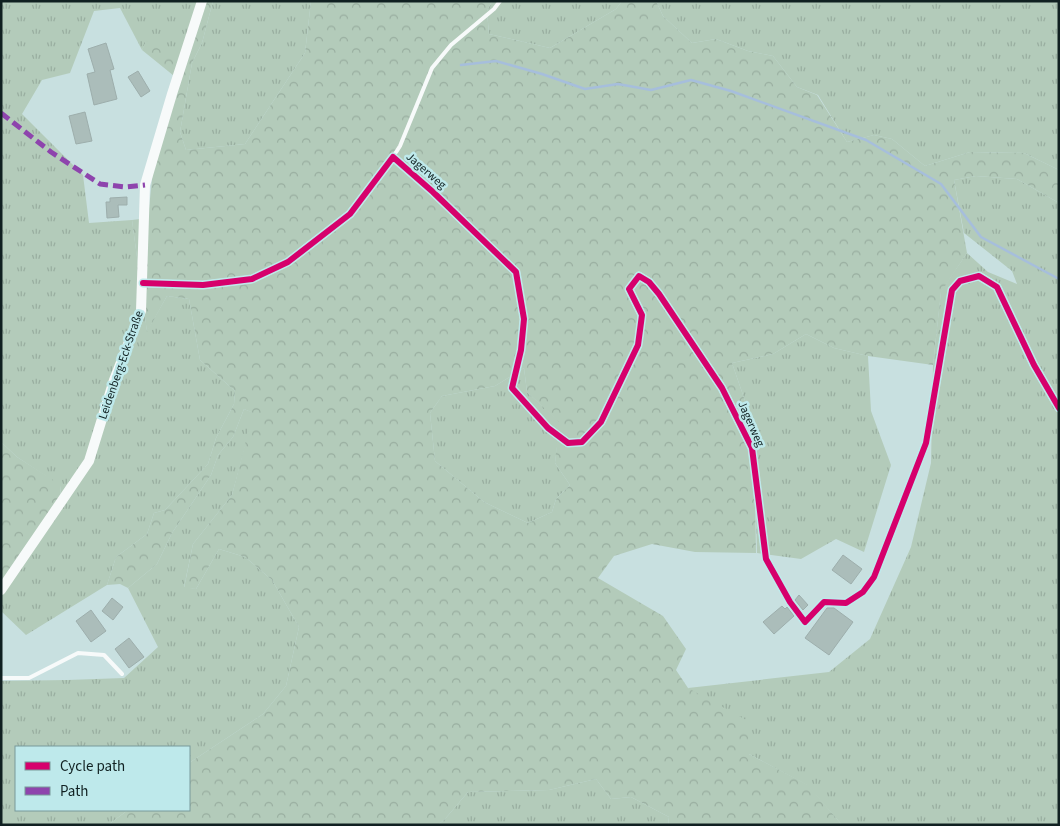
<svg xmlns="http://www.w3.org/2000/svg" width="1060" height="826" font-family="'Source Sans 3',sans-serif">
<defs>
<pattern id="grass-tufts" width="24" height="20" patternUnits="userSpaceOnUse" patternTransform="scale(1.25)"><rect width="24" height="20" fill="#b3cbba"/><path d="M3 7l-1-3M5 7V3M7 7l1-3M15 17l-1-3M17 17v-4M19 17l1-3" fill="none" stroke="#99aea0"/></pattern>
<pattern id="forest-crowns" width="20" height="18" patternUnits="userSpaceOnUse" patternTransform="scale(1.25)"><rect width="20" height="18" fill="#b3cbba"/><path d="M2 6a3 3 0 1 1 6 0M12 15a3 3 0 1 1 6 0" fill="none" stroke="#99aea0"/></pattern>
</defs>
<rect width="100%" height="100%" fill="#c8e0e0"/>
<g fill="url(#grass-tufts)">
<polygon points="1,1 206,1 183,64 146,42 142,50 120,8 94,11 70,73 42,80 22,114 83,175 89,223 132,220 147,331 167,296 189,299 200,360 235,391 234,404 216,438 208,464 165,510 154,513 147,534 116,557 107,585 26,635 1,611 1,581 60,497 61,486 17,457 1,442"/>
<polygon points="213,1 311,1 305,53 245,144 186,150 180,132 192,63 202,43"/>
<polygon points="492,1 622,1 616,9 550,48 489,34 487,11"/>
<polygon points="656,1 1059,1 1059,170 1024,153 970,152 925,166 892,139 874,135 847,142 818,95 797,87 773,56 748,51 716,39 692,43 663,16"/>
<polygon points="976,176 1017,179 1059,203 1059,825 842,825 807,785 749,754 688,688 829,672 870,639 911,547 931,463 933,365 941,291 967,253 988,272 1017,284 1012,271 964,233 954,180"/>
<polygon points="806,334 834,348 868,356 871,411 891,465 864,552 836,539 801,559 757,553 754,427 732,363 773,354"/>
<polygon points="524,368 527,392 560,422 555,463 570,485 556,499 552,512 528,523 484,502 435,461 430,413 442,396 495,386"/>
<polygon points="244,409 254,413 232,495 193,544 184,587 196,589 219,549 245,557 272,580 299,627 286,686 263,714 189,763 189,747 16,747 16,810 128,810 108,825 1,825 1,681 67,680 124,678 158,647 128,588 157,564 172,533 211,475 218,455 233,437"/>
<polygon points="596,779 611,799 631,797 669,817 668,825 438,825 445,819 468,792 549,790"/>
</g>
<g fill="url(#forest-crowns)" fill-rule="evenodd">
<path d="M206,1H213L202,43L192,63L180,132L186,150L245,144L305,53L311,1H492L487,11L489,34L550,48L616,9L622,1H656L663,16L692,43L716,39L748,51L773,56L797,87L817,95L847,142L874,135L892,139L925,166L970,152L1024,153L1059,170V203L1017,179L976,176L954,180L967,253L941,292L933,365L868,356L834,348L806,334L773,354L732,363L754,427L756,553L695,552L652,544L614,556L598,578L663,616L686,649L676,670L688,688L748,721L749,754L808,785L842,825H668L669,817L631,797L611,799L596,779L549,790L468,792L445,819L438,825H108L128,810H189V763L263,714L286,686L299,627L272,580L245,557L219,549L196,589L184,588L193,544L232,495L253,413L244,409L233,437L218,455L211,475L172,533L157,564L128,588L120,584L107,585L116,557L147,534L154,513L165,510L208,464L216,438L234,404L235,391L200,360L189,299L167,296L147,332L132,220L148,218L153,170L179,80L142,50L146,41L183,63ZM524,368L527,392L559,422L555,463L570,485L556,499L552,512L528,523L484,502L435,461L430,413L442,396L495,386Z"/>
<polygon points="1,442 17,457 61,485 60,497 1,581"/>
</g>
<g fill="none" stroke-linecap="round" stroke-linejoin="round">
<polyline stroke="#a6bedc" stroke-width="2.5" points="461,65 496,61 542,74 585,89 618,84 651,90 691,80 731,91 866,140 941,184 981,237 1059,279"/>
</g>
<g fill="#abbdba" stroke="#9daeac">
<polygon points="106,43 114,69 110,70 117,99 94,105 87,74 95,72 88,49"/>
<polygon points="138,71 150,91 141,97 128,77"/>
<polygon points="85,112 92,141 76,144 69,116"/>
<polygon points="127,197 127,205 118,205 119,217 107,218 106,202 110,202 110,198"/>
<polygon points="843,555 862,569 851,584 832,570"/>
<polygon points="799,595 808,605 803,610 795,600"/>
<polygon points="112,598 123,607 113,620 102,611"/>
<polygon points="782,606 785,609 787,607 794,616 774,634 763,622"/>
<polygon points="827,608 834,608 853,622 829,655 805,638"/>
<polygon points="91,610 106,631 91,642 76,621"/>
<polygon points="129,638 144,657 129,668 115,649"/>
</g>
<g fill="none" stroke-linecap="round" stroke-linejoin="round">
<g stroke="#f7fafa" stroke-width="4">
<polyline points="393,157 400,146 432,68 451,45 494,9 500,1"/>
<polyline points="1,678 29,678 78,653 104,655 122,674"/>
</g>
<polyline stroke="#f7fafa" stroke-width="8" points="143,283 203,285 252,279 288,262 350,214 393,157 433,192 516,272 524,319 521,350 512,388 548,428 568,443 582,442 601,422 638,345 642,315 629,289 639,276 649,282 659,294 722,388 752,448 766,559 790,602 805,622 824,602 846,603 863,592 874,577 926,443 952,290 960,281 979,276 997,287 1034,365 1059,408"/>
<polyline stroke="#f7fafa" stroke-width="10" points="1,590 89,461 114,380 141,311 145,185 172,94 202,1"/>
<polyline stroke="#8e44ad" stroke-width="5" stroke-dasharray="10 5" stroke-linecap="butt" points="1,113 51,152 100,184 126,187 145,185"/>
<defs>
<polyline id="cycleway" points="143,283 203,285 252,279 288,262 350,214 393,157 433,192 516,272 524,319 521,350 512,388 548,428 568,443 582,442 601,422 638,345 642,315 629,289 639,276 649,282 659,294 722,388 752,448 766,559 790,602 805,622 824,602 846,603 863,592 874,577 926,443 952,290 960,281 979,276 997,287 1034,365 1059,408"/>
</defs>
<use href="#cycleway" stroke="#bee9eb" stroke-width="9"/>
<use href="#cycleway" stroke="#d6006c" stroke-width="6"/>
</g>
<g text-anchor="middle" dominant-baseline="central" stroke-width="5" stroke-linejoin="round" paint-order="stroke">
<g font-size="12" fill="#102021" stroke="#bee9eb">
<text transform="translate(426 171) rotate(41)">Jagerweg</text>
<text transform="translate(121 365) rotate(-71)">Leidenberg-Eck-Straße</text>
<text transform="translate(751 424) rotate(66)">Jagerweg</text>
</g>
</g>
<rect width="1060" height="826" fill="none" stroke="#102021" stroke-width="5"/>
<rect x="15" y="746" width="175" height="65" fill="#bee9eb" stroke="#78999a"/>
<rect x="25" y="762" width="25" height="8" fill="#d6006c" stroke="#78999a"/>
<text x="60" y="771" font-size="15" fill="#102021">Cycle path</text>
<rect x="25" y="787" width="25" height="8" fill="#8e44ad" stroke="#78999a"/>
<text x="60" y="796" font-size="15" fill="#102021">Path</text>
</svg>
